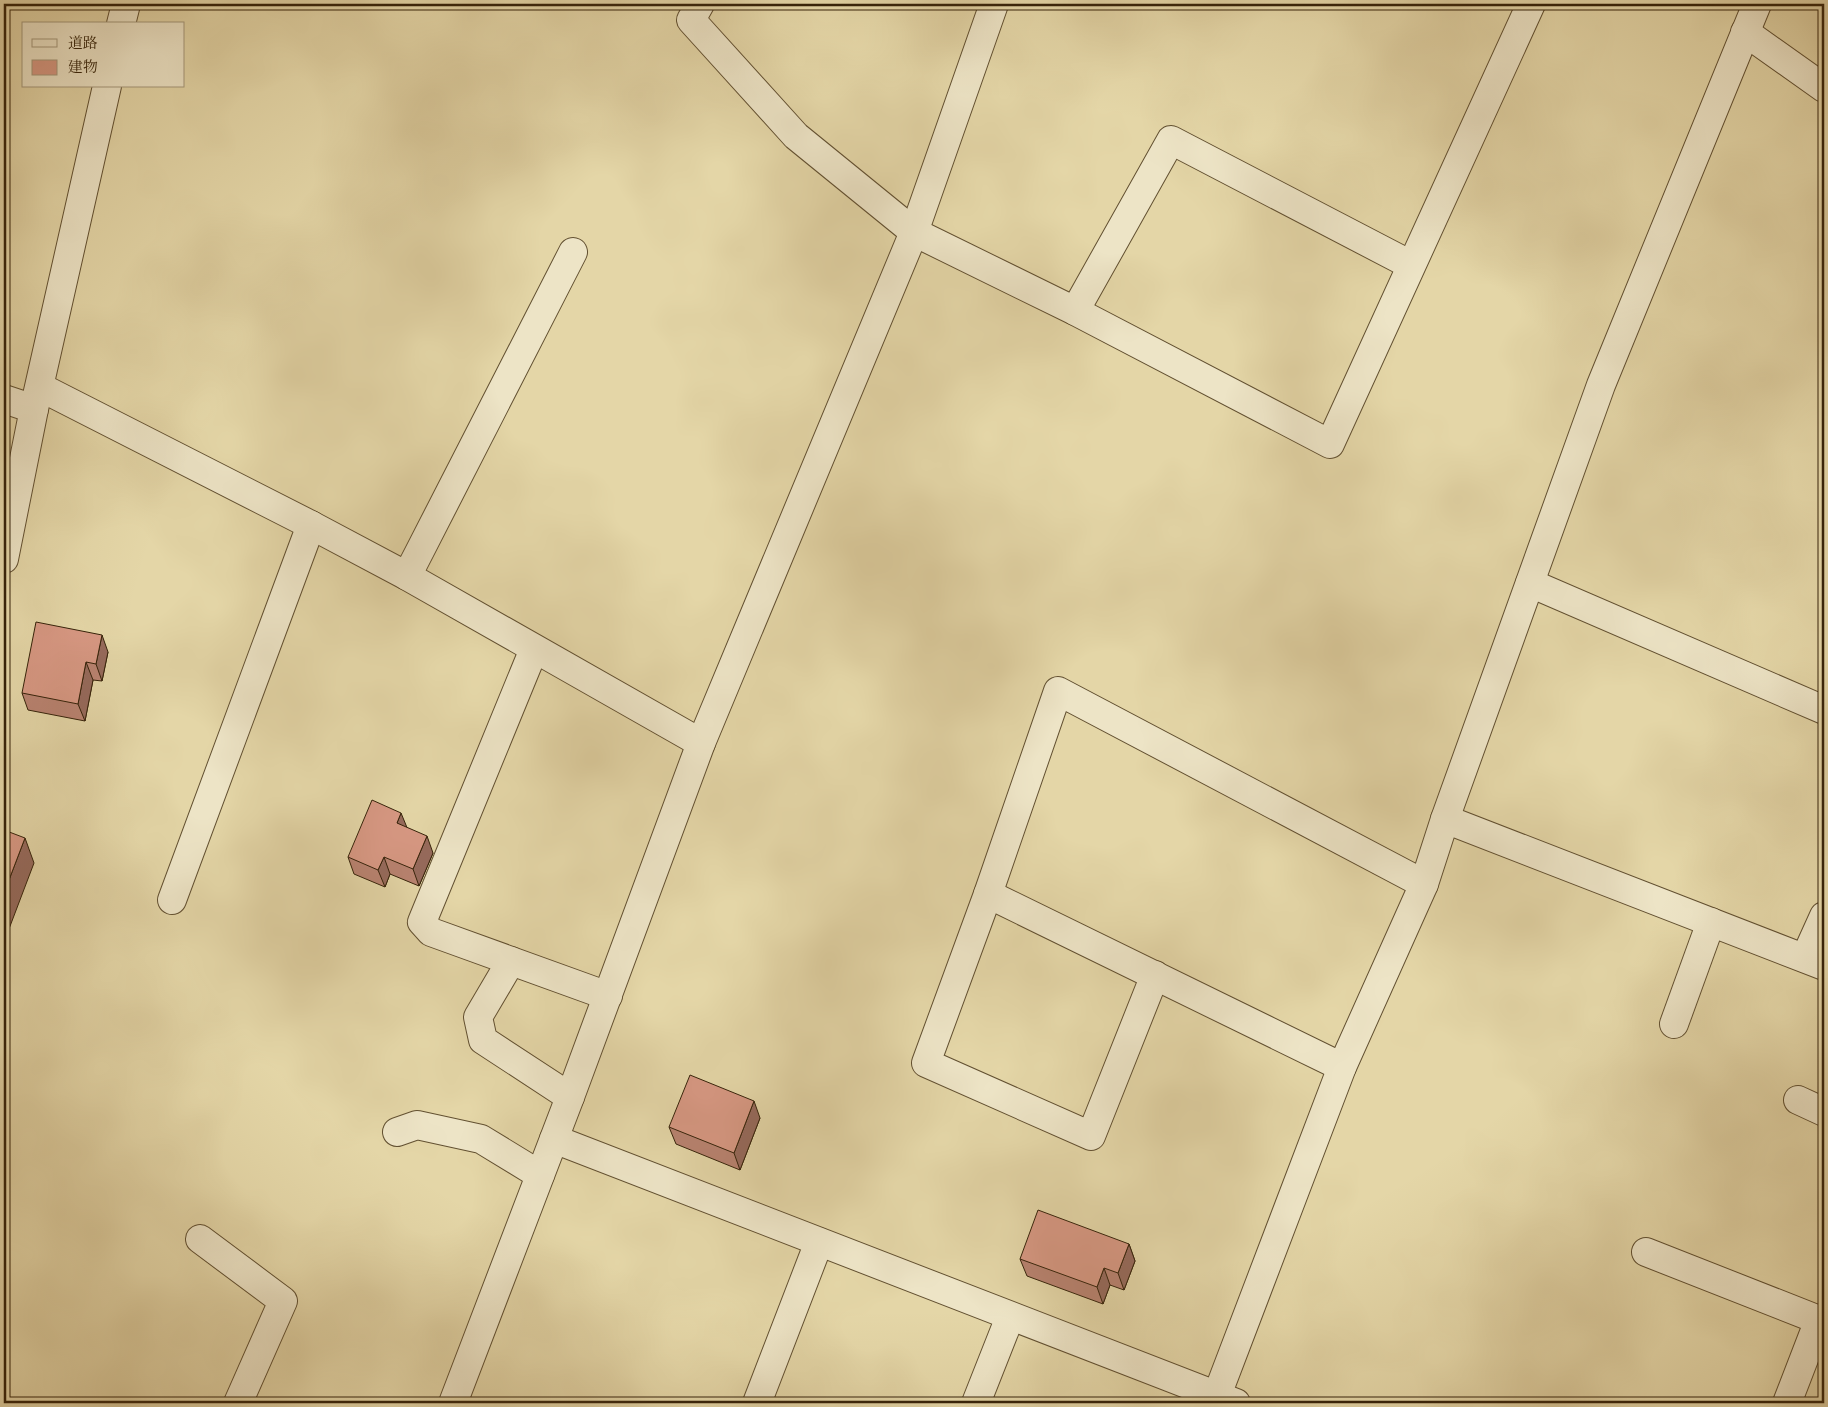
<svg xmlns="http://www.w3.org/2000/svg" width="1828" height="1407" font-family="Cardo,'Noto Serif JP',serif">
<rect width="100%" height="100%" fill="#e4d6a7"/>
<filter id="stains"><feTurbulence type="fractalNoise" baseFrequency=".004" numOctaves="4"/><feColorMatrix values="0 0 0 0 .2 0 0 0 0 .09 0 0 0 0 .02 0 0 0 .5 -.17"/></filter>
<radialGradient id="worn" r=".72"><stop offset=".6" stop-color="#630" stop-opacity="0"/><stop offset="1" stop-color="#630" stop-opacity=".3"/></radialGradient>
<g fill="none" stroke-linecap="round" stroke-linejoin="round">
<defs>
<g id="minor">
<polyline points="700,4 691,20 796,136 914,232 1075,311 1330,444 1531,4"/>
<polyline points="121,24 126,4"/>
<polyline points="1745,32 1824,88"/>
<polyline points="1075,311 1171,140 1411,265"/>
<polyline points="40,387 311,525 407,576 701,743"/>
<polyline points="4,399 34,409"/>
<polyline points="4,559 34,409 107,86"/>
<polyline points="407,576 573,252"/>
<polyline points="1530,583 1824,710"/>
<polyline points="534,649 422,922 431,932 608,996"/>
<polyline points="1445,819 1824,966"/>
<polyline points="988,894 1342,1067"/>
<polyline points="172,900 311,525"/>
<polyline points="1805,958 1824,916"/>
<polyline points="511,961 478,1017 483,1040 570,1097"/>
<polyline points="1155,975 1091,1136 926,1063 988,894 1058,691 1424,884"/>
<polyline points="1674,1024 1711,922"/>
<polyline points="1798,1100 1824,1112"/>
<polyline points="397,1132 417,1125 481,1139 540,1175"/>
<polyline points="554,1139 1236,1403"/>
<polyline points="200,1239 283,1301 238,1403"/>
<polyline points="1646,1252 1824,1322"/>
<polyline points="453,1403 570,1097 701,743 914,232 994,4"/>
<polyline points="757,1403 819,1242"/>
<polyline points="976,1403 1010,1317"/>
<polyline points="1214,1403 1342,1067 1424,884 1445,819 1601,385 1757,4"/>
<polyline points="1787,1403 1819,1320"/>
</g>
</defs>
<use href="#minor" stroke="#625031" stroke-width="30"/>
<use href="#minor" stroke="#ede4c6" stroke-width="28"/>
</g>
<g fill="#b98371" stroke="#36230a">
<polygon points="108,652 102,681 93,680 85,721 28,710 22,693"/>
<polygon points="407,827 433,853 419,886 390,874 385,887 354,874 348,857"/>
<polygon points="760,1118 740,1170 676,1144 669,1127"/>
<polygon points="1129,1244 1135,1261 1124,1290 1110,1285 1103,1304 1027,1276 1020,1259"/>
</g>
<g fill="#966a5c" stroke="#36230a">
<polygon points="102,635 108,652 102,681 96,664"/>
<polygon points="86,662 93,680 85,721 78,704"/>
<polygon points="401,813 408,830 397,823"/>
<polygon points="427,836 433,853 419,886 413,869"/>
<polygon points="25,838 34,863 4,942 4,893"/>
<polygon points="384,857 390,874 385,887 378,870"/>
<polygon points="754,1101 760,1118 740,1170 734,1153"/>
<polygon points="1129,1244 1135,1261 1124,1290 1118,1273"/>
<polygon points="1104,1268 1110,1285 1103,1304 1097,1287"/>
</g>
<g fill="#d79883" stroke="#36230a">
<polygon points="36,622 102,635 96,664 86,662 78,704 22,693"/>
<polygon points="372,800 401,813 397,823 427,836 413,869 384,857 378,870 348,857"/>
<polygon points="4,830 25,838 4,893"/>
<polygon points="690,1075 754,1101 734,1153 669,1127"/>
<polygon points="1038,1210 1129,1244 1118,1273 1104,1268 1097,1287 1020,1259"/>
</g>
<rect width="1828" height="1407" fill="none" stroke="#e4d6a7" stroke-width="20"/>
<rect x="5" y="5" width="1818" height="1397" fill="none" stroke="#36230a" stroke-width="2.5"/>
<rect x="10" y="10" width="1808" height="1387" fill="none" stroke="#36230a"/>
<rect x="22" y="22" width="162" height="65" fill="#ede4c6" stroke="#a4977b"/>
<rect x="32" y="39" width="25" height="8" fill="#ede4c6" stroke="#a4977b"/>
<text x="68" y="48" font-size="15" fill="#36230a">道路</text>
<rect x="32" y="60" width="25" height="15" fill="#d79883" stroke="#a4977b"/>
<text x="68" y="72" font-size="15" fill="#36230a">建物</text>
<rect width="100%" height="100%" filter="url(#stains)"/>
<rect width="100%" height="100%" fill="url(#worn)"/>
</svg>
